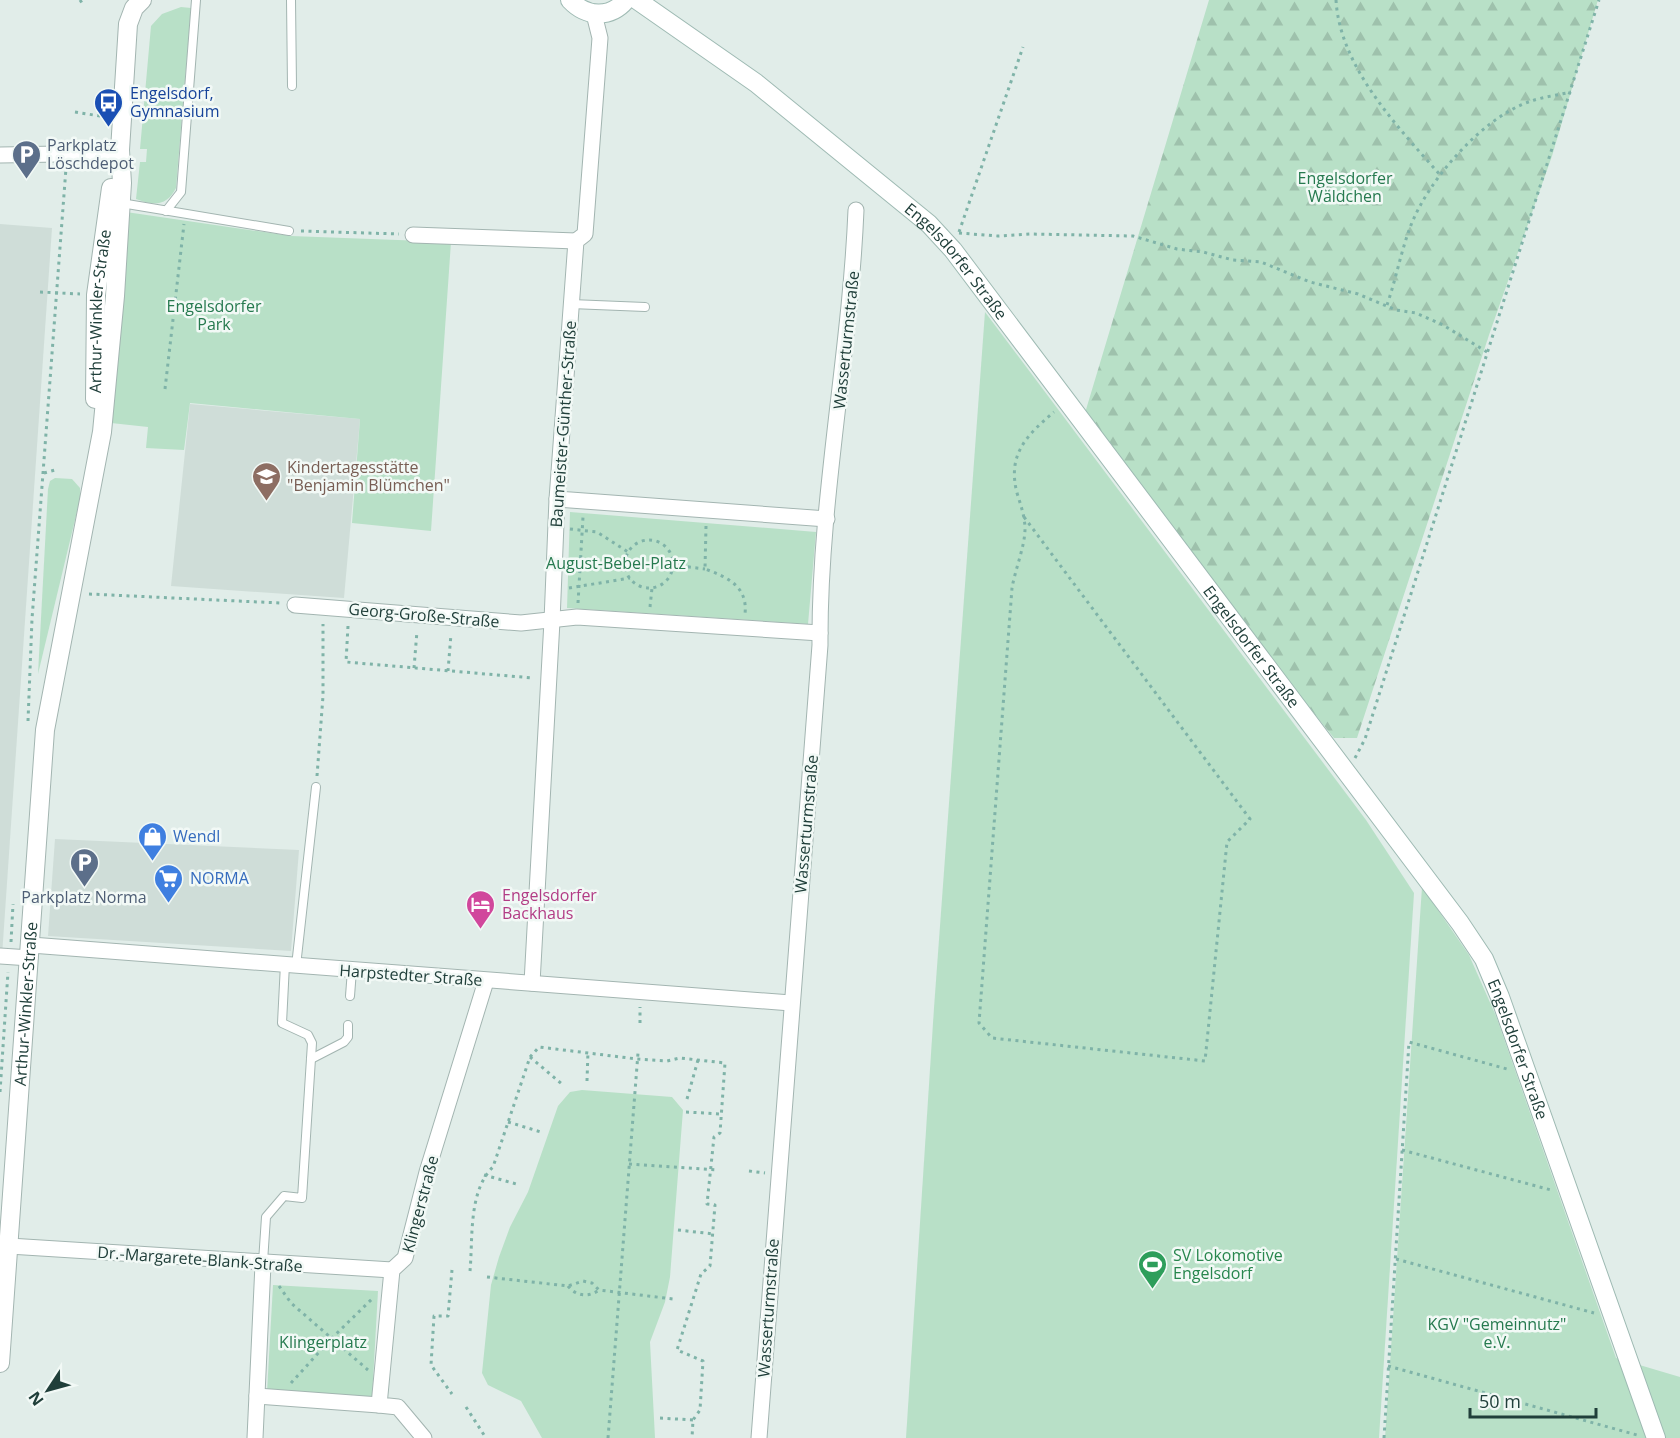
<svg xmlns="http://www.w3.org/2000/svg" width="1680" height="1438" font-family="'Open Sans',sans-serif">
<defs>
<pattern id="forest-firs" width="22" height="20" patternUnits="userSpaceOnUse" patternTransform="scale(1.5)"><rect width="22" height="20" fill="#b8e0c7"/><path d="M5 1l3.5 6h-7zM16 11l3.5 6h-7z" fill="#9ec1ac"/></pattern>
</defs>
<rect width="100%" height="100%" fill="#e1ede9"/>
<g fill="#cfddd8">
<polygon points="0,224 52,228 2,956 0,955"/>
<polygon points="190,404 360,419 344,598 171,586"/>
<polygon points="55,839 299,850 291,951 48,936"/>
</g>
<g fill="#b8e0c7">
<path d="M181,7L191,8L176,188C167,206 154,206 136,199L140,162H146L147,149H140L151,26L162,14Z"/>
<polygon points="126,212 291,236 451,242 431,531 352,523 360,419 190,403 184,450 146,448 148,427 111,423"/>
<polygon points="985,312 1366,820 1414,893 1379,1438 906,1438 934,1008"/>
<polygon points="55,478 72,479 80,488 80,499 38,674 48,489 50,481"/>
<polygon points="570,512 816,532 808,624 567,608"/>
<polygon points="1422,887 1469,955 1496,1016 1616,1358 1680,1377 1680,1438 1385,1438"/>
<polygon points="582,1090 672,1097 683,1110 670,1277 665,1302 650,1342 655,1438 542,1438 521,1401 488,1385 482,1373 491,1285 499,1257 510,1227 528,1192 558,1106 570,1092"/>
<polygon points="273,1285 378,1291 372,1398 267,1392"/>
</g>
<polygon fill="url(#forest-firs)" points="1209,0 1598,0 1552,156 1489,335 1357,738 1334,738 1234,614 1085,413"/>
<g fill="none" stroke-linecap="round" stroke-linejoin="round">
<defs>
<g id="service">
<polyline points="291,0 292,86"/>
<polyline points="121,203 289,231"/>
<polyline points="166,211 181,192 196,0"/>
<polyline points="571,304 645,307"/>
<polyline points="296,966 316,787"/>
<polyline points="350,996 352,970"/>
<polyline points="311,1059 344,1042 348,1037 348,1025"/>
<polyline points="263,1262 266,1217 284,1196 302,1198 312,1043 308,1035 282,1023 285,964"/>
</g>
<g id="minor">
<polyline points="0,155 120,153"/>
<polyline points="413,235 576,241"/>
<polyline points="557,499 827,519"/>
<polyline points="295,605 521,623 577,617 820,633"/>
<polyline points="31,945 791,1003"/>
<polyline points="0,956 30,958"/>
<polyline points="532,983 552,621 557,499 576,241 585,234 600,38 594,14"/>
<polyline points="9,1246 392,1270"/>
<polyline points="257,1396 379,1405"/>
<polyline points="255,1438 263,1264"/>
<polyline points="424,1438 398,1407 379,1405 392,1270 405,1258 427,1172 486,981"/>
<path d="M759,1438L820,645C819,500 850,355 856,210"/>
</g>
<g id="tertiary">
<path id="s1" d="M95,399L96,295L111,188"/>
<path id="s2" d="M0,1363L45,730L102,432L115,296L122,183L120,150L128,24L134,8L142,0"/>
</g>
<g id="secondary">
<path d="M570,0C586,17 610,19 626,0"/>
<path id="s3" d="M637,0L756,83L929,224L953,250L1460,923L1484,959L1500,997L1656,1438"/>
</g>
</defs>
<use href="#service" stroke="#a3b5b1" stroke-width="10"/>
<use href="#minor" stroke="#a3b5b1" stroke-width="17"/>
<use href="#tertiary" stroke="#a3b5b1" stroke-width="20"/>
<use href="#secondary" stroke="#9ebab3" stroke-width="20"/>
<g stroke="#7fb3a8" stroke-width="3" stroke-dasharray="3 4.5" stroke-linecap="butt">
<polyline points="80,0 82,3"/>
<path d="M1336,0C1340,68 1398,127 1441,176"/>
<polyline points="75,112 106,117"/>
<polyline points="301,231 399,234"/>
<polyline points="959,232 1023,47"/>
<polyline points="959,233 998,236 1030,234 1133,236 1177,249 1203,252 1233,260 1261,262 1310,282 1358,294 1396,310 1416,313 1443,325 1487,352"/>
<polyline points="40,292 80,294"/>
<path d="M1387,305C1396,279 1401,251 1411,225C1429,179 1483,117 1531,101C1543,97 1558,95 1571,92"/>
<polyline points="165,389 184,224"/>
<polyline points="44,473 55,470"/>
<path d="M1024,517L1250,819L1227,842L1205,1061L992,1038L979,1023L1012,588C1015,570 1025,546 1025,529C1025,517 1021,506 1017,493C1007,454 1027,435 1054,412"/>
<path d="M706,526L705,569C727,577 748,586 745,614"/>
<polyline points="570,529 597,532 628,552"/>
<circle cx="649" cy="564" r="24"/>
<polyline points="673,565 705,569"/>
<polyline points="569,588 630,578"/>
<polyline points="89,594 280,603"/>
<polyline points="578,603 583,517"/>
<polyline points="650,607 652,588"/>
<polyline points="348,626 346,662 533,678"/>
<polyline points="414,668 417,631"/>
<polyline points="448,671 451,634"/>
<polyline points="28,721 32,619 66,168"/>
<polyline points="1355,758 1365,739 1599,0"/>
<polyline points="317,776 323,696 323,624"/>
<polyline points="11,942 13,904"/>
<polyline points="640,1023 640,1007"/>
<polyline points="530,1057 563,1085"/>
<polyline points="587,1081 588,1051"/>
<polyline points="0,1092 8,972"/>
<polyline points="687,1099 698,1060"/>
<polyline points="686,1112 721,1114"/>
<polyline points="508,1122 541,1132"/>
<polyline points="1402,1150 1551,1190"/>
<polyline points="629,1164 717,1170"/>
<polyline points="749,1171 765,1173"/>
<polyline points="484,1175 520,1185"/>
<polyline points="678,1230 714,1234"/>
<polyline points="1396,1259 1594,1313"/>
<polyline points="452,1270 448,1316 434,1316 431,1365 452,1394"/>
<path d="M470,1271C473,1239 468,1191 493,1167L530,1057L539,1047L637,1059L667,1061L680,1058L725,1063L720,1133L714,1137L707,1204L715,1205L710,1266L701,1274L677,1350L703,1361L700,1410L693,1420L692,1438"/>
<polyline points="487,1277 568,1286 583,1281 592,1283 599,1290 673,1299"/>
<polyline points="279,1286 291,1303 368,1370"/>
<path d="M568,1286C576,1296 588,1298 599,1290"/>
<polyline points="1388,1366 1637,1435"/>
<polyline points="291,1383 332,1338 374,1297"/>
<polyline points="466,1407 486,1438"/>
<polyline points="660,1418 693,1420"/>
<polyline points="608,1438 638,1053"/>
<polyline points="1384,1438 1409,1042 1507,1069"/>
</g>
<use href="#service" stroke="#fff" stroke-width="8"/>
<use href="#minor" stroke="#fff" stroke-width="15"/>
<use href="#tertiary" stroke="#fff" stroke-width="18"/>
<use href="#secondary" stroke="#fff" stroke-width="18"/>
</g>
<defs>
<symbol id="bus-pin" viewBox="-11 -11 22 30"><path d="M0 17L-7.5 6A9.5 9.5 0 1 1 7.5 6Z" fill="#1a4fb4" stroke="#f2f9f6"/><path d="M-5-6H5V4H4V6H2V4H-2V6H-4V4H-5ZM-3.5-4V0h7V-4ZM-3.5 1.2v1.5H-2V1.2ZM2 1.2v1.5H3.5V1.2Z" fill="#fff"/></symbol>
<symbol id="parking-pin" viewBox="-11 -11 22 30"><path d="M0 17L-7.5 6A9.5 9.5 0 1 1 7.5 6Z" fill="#5c6f8a" stroke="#f2f9f6"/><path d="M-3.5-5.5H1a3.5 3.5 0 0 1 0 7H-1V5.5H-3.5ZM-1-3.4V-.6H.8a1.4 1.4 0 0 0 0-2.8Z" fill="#fff"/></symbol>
<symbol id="school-pin" viewBox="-11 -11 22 30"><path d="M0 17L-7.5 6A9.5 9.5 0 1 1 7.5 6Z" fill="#8d6e63" stroke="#f2f9f6"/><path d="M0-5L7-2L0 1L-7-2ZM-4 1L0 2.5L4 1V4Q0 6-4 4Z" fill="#fff"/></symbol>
<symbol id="shop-pin" viewBox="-11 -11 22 30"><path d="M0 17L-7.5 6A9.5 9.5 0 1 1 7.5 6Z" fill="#3f7fe0" stroke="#f2f9f6"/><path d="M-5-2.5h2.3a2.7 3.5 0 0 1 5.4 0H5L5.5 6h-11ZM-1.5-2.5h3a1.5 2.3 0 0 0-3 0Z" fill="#fff"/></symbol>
<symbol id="supermarket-pin" viewBox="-11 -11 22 30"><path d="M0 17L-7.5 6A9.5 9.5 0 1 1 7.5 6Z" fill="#3f7fe0" stroke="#f2f9f6"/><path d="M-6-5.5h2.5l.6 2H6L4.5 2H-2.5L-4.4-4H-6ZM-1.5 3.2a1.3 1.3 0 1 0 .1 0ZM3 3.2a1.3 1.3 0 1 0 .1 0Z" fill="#fff"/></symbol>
<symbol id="hotel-pin" viewBox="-11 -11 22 30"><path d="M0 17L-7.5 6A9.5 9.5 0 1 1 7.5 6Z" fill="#d1479c" stroke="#f2f9f6"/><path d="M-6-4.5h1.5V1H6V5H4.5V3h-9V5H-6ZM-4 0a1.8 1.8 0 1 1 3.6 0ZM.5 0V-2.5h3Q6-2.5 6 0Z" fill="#fff"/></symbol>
<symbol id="stadium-pin" viewBox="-11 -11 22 30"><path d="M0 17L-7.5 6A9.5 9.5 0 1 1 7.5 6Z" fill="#2e9e5b" stroke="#f2f9f6"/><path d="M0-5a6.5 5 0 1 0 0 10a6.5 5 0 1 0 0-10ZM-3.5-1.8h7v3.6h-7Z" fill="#fff"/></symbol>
</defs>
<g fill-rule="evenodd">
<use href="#bus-pin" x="92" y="86" width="33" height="45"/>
<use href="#parking-pin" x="10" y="138" width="33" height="45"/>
<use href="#school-pin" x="250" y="460" width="33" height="45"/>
<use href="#shop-pin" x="136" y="820" width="33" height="45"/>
<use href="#parking-pin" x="68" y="846" width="33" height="45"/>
<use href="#supermarket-pin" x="152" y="862" width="33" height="45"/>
<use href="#hotel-pin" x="464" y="888" width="33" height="45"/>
<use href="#stadium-pin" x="1136" y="1248" width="33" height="45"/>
</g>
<g text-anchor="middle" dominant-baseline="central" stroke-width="5" stroke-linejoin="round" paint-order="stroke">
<g font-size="16" fill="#164399" stroke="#f2f9f6" text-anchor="start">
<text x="130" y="93">Engelsdorf,<tspan x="130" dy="18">Gymnasium</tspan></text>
</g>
<g font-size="16" fill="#4e5e75" stroke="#f2f9f6" text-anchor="start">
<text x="47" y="145">Parkplatz<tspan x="47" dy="18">Löschdepot</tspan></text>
<text x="84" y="897" text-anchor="middle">Parkplatz Norma</text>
</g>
<g font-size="16" fill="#267a4f" stroke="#f2f9f6">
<text x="1345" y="178">Engelsdorfer<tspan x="1345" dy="18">Wäldchen</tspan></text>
<text x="214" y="306">Engelsdorfer<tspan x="214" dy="18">Park</tspan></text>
<text x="616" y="563">August-Bebel-Platz</text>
<text x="1497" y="1324">KGV "Gemeinnutz"<tspan x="1497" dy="18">e.V.</tspan></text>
<text x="323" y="1342">Klingerplatz</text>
</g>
<g font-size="16" fill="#203f3a" stroke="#f2f9f6">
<text stroke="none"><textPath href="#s3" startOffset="414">Engelsdorfer Straße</textPath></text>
<text stroke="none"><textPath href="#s1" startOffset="88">Arthur-Winkler-Straße</textPath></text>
<text transform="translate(846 340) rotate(-84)">Wasserturmstraße</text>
<text transform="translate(563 424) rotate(-86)">Baumeister-Günther-Straße</text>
<text transform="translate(424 615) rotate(5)">Georg-Große-Straße</text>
<text stroke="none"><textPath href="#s3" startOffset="900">Engelsdorfer Straße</textPath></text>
<text transform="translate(806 824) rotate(-85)">Wasserturmstraße</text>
<text transform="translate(411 975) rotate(4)">Harpstedter Straße</text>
<text stroke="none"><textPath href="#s2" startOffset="360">Arthur-Winkler-Straße</textPath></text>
<text stroke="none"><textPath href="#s3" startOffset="1386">Engelsdorfer Straße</textPath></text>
<text transform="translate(420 1204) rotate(-75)">Klingerstraße</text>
<text transform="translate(200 1259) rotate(4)">Dr.-Margarete-Blank-Straße</text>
<text transform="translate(768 1308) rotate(-86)">Wasserturmstraße</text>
</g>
<g font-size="16" fill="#785e54" stroke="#f2f9f6" text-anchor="start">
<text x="287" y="467">Kindertagesstätte<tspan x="287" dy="18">"Benjamin Blümchen"</tspan></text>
</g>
<g font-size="16" fill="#366cbe" stroke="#f2f9f6" text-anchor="start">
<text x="173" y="836">Wendl</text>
<text x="190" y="878">NORMA</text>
</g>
<g font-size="16" fill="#b23c85" stroke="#f2f9f6" text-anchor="start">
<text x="502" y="895">Engelsdorfer<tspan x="502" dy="18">Backhaus</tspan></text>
</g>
<g font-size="16" fill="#27864d" stroke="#f2f9f6" text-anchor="start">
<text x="1173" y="1255">SV Lokomotive<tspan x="1173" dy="18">Engelsdorf</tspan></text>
</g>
</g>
<g transform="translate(48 1390) rotate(234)" stroke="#f2f9f6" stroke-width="4.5" paint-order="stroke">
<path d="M0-4.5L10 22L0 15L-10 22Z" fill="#203f3a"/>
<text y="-9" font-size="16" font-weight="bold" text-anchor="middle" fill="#203f3a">N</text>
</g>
<path d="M1470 1408v9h126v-9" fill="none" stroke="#203f3a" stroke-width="3"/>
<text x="1479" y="1408" font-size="18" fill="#203f3a" stroke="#f2f9f6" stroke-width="4.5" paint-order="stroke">50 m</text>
</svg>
